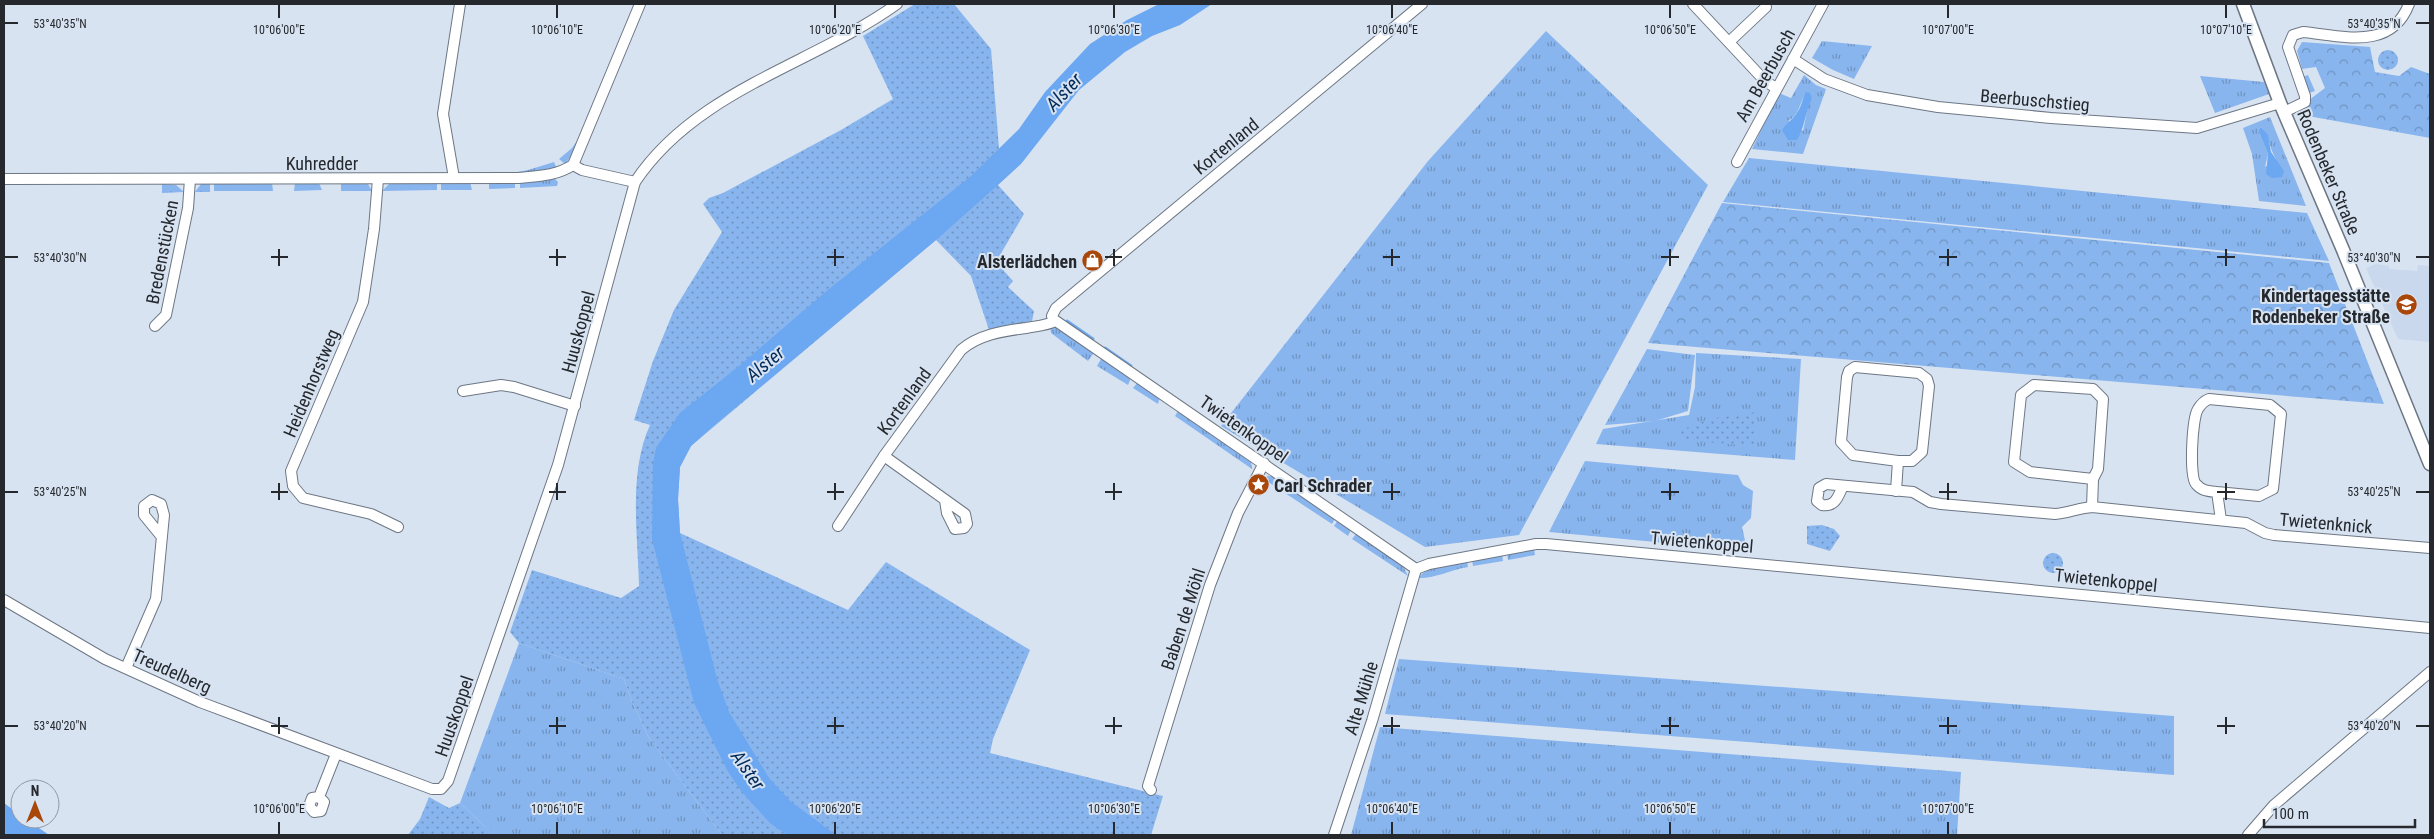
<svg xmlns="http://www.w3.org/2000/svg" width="2434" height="839" font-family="'Roboto Condensed',sans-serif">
<defs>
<pattern id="grass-tufts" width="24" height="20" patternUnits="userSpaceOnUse" patternTransform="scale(1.25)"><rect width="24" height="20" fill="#88b5ee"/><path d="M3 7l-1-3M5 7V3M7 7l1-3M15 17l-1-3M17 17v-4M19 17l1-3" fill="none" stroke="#6f93c1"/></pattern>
<pattern id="forest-crowns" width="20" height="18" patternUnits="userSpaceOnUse" patternTransform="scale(1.25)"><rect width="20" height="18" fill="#88b5ee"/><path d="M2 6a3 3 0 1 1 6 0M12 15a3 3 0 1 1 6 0" fill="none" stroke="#6f93c1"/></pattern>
<pattern id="park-dots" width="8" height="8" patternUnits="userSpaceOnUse" patternTransform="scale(1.25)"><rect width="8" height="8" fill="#88b5ee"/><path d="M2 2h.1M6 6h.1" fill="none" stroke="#6f93c1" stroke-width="1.8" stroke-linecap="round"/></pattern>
</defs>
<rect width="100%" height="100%" fill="#d8e3f2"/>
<polygon fill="#c9d8ed" points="2376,264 2389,266 2389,269 2417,271 2418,265 2430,266 2430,342 2398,339 2366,268"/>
<g fill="url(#grass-tufts)" fill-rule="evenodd">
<polygon points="1546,31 1708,185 1519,535 1425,547 1221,426 1428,161"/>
<polygon points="1822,41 1872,46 1854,79 1833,70 1812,58"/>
<path d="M1804,75L1816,85L1826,89L1803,154L1752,149L1779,93L1791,98ZM1806,93L1812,99L1808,106L1803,131L1788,121C1800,115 1799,103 1806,93Z"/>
<polygon points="2200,76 2264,82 2269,94 2215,113"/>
<path d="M2270,117L2306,206L2259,201L2252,154L2243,128ZM2261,127C2270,137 2269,148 2276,159L2265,167L2268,154L2258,130Z"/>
<polygon points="579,138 581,138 576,150 565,164 559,159 572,148"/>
<polygon points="1749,158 2307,213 2329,261 1723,202"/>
<polygon points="554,162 557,169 506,174 528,170"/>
<polygon points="555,179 558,182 557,186 520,188 520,181"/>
<polygon points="437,182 437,190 382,191 390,183"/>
<polygon points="441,182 470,182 472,190 441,190"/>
<polygon points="489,182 515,182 515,188 489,189"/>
<polygon points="210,183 210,192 195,192 201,184"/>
<polygon points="272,183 273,191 214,191 214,184"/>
<polygon points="295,183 319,183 322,190 294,191"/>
<polygon points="341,183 368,184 372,191 341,191"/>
<polygon points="162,184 176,185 184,192 162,193"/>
<polygon points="1050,327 1057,327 1093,352 1093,354 1088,361 1051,333"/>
<polygon points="1647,349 1695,355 1688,411 1655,421 1605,425"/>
<polygon points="1696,353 1801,359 1795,460 1596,444 1603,429 1689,415 1695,387"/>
<polygon points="1101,359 1104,359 1131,378 1128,385 1097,366"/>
<polygon points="1138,382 1160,396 1158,404 1133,388"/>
<polygon points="1178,411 1181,411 1251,460 1252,469 1175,416"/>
<polygon points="1585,461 1738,475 1743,485 1753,491 1751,518 1742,527 1746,545 1741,550 1549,532"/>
<polygon points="1268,476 1275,477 1335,519 1332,524 1262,478"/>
<polygon points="1338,520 1351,530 1348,536 1334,526"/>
<polygon points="1356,534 1403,566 1408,576 1352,539"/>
<polygon points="1534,549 1535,555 1508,560 1507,553"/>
<polygon points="1502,554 1503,561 1473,566 1472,560"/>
<path d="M1467,560L1468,567C1450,570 1437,578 1419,578C1427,564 1453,563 1467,560Z"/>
<polygon points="519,643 624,679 632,702 649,738 722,835 494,835 460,803"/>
<polygon points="1399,659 2174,716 2174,775 1385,714"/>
<polygon points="1380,727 1961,772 1957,835 1351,835"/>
</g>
<g fill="url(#forest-crowns)">
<polygon points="2302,42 2370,47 2375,72 2399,76 2411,67 2430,74 2430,138 2308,116 2301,102 2309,100 2325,88 2316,67 2302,69 2297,51"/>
<polygon points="1722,203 2329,263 2384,404 1648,343"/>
</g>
<g fill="url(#park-dots)">
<path d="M915,4H954L991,49L999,148L998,185L1024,214L996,262L1013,281L1008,287L1034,311L1032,321L989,330L971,276L936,240L691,446L680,467L678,499L680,533L848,610L886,562L1030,650L993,739L990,753L1163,796L1151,835H722L649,738L632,702L624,679L519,643L510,632L532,570L621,598L639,586C638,535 628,473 650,425L634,420L653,361L674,310L722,232L703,204L709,198L723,193L841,130L893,99L863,36Z"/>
<circle cx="2388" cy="60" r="10"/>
<polygon points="1756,412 1754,446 1680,440 1681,430 1709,419"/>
<polygon points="1822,525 1834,529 1840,536 1830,551 1807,544 1807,526"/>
<circle cx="2053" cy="563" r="10"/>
<polygon points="429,797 449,808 460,803 494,835 408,835 420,819"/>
</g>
<polygon fill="#88b5ee" points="2308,75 2315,91 2309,93 2302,77"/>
<g fill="#6ca7f1">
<polygon points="1159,4 1212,4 1180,25 1152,36 1125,52 1079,90 1021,164 998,185 936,240 711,428 691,446 680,467 678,499 680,533 717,679 729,712 769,778 790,801 836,835 787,835 770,823 741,791 727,770 694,703 652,539 653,464 656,448 680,413 739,366 829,289 970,177 1019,129 1045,92 1090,44 1127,20"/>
<path d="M1806,92L1810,93L1812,99C1805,112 1805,127 1797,140H1788L1782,130C1787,122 1794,119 1798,111C1802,105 1802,99 1806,92Z"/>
<polygon points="2261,127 2268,135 2271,152 2284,171 2282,177 2272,178 2266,174 2268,154 2258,130"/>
<polygon points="4,803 20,815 20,819 26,819 49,835 4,834"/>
</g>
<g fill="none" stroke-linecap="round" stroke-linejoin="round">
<g stroke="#6ca7f1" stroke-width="3">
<polyline points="1067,321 1093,339"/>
<polyline points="1105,348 1131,366"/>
</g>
<defs>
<g id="minor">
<polyline points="1422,4 1056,308 1052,316 1053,319 1416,569 1429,564 1536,544 1546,544 2430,628"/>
<polyline points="1693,4 1765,81 1776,88"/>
<polyline points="1729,42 1766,7"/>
<polyline points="1793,59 1824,79 1867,95 1938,107 2051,118 2197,128 2280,103"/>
<path d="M2284,112L2305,102V96L2288,47L2293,35L2303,32C2343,36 2391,51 2409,4"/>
<polyline points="1737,162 1823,4"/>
<polyline points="573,165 640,4"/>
<polyline points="454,178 443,114 460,4"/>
<path d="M4,179L518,178C538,176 556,176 573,165L582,170L635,182"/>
<polyline points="378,179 374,229 363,302 291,471 293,486 303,498 371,514 398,527"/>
<polyline points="155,326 166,315 188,208 190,179"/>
<polyline points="463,391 501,385 514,387 575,406"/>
<polyline points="884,456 965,514 967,524 964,528 955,529 947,513 945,500"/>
<path d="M1843,486C1838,496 1836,507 1822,505L1817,501L1819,488L1826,484L1913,492L1930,502L1941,504L2055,514C2068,513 2079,508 2092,507L2246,523L2265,533L2274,535L2430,548"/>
<polyline points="1896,491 1898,461 1912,461 1922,452 1929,386 1927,379 1919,373 1855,367 1849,371 1847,377 1841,442 1853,455 1898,461"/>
<path d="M2217,492C2208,491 2202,491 2196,484C2189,477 2192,418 2198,409C2201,404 2204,401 2209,399L2270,405L2281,414L2273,489L2259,496L2217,492L2221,520"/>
<polyline points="2092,507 2093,479 2098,469 2103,399 2093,389 2034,385 2021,395 2014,462 2030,472 2093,479"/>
<path d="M838,526L884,456L961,350C978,335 1002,331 1026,328C1036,326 1046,326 1055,321"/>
<path d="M4,600L105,659L200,702L432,789H441L448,781L558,465L635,182C696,90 812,65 897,4"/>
<polyline points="126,668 156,599 164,515 161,504 152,500 144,506 144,515 162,537"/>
<polyline points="1151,790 1148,786 1210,585 1238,513 1264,463"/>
<polyline points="319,797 324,802 321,811 314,812 309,806 312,798 319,797 336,754"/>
<polyline points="1334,835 1372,721 1416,569"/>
<polyline points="2248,835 2274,805 2430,672"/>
</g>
<polyline id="tertiary" points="2243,4 2280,103 2343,250 2430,464"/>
</defs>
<use href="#minor" stroke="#6d7784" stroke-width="12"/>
<use href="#tertiary" stroke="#6d7784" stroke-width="15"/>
<use href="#minor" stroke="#fff" stroke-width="10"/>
<use href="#tertiary" stroke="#fff" stroke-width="12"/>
</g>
<path fill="none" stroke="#25292e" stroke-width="2" d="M279,5V18M557,5V18M835,5V18M1114,5V18M1392,5V18M1670,5V18M1948,5V18M2226,5V18M5,23H18M2416,23H2429M279,249V266M557,249V266M835,249V266M1114,249V266M1392,249V266M1670,249V266M1948,249V266M2226,249V266M5,257H18M271,257H288M549,257H566M827,257H844M1105,257H1122M1383,257H1400M1661,257H1679M1939,257H1957M2217,257H2235M2416,257H2429M279,483V500M557,483V500M835,483V500M1114,483V500M1392,483V500M1670,483V500M1948,483V500M2226,483V500M5,492H18M271,492H288M549,492H566M827,492H844M1105,492H1122M1383,492H1400M1661,492H1679M1939,492H1957M2217,492H2235M2416,492H2429M279,717V734M557,717V734M835,717V734M1114,717V734M1392,717V734M1670,717V734M1948,717V734M2226,717V734M5,726H18M271,726H288M549,726H566M827,726H844M1105,726H1122M1383,726H1400M1661,726H1679M1939,726H1957M2217,726H2235M2416,726H2429M279,822V834M557,822V834M835,822V834M1114,822V834M1392,822V834M1670,822V834M1948,822V834"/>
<defs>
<symbol id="shop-disc" viewBox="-11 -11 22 22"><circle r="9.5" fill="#a9460a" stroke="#d8e3f2"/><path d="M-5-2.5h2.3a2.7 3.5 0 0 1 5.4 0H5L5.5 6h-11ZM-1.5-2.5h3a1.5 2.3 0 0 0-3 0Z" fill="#fff"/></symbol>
<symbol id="school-disc" viewBox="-11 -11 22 22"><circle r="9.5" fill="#a9460a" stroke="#d8e3f2"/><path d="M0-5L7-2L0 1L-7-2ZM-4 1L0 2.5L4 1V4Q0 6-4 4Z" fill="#fff"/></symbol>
<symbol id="sight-disc" viewBox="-11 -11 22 22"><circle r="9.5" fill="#a9460a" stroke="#d8e3f2"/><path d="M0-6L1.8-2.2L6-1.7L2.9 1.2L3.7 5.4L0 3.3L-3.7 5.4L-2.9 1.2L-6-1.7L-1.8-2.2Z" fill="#fff"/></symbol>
</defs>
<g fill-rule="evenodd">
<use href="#shop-disc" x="1080" y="248" width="25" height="25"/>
<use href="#school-disc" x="2394" y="292" width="25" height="25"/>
<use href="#sight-disc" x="1246" y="472" width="25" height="25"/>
</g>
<g text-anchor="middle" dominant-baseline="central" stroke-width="4" stroke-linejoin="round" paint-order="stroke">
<g font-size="18" fill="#25292e" stroke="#d8e3f2">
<text transform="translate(1765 75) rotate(-61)">Am Beerbusch</text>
<text transform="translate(2035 100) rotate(5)">Beerbuschstieg</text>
<text transform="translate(1226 146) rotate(-39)">Kortenland</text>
<text x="322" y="163">Kuhredder</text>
<text transform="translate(2329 172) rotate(67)">Rodenbeker Straße</text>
<text transform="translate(162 252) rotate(-79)">Bredenstücken</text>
<text transform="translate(578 332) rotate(-75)">Huuskoppel</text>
<text transform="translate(311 383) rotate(-67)">Heidenhorstweg</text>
<text transform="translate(904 401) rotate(-54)">Kortenland</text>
<text transform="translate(1244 429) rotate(35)">Twietenkoppel</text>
<text transform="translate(2326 523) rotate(5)">Twietenknick</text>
<text transform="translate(1702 542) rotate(5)">Twietenkoppel</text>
<text transform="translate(2106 580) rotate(6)">Twietenkoppel</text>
<text transform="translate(1183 619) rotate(-72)">Baben de Möhl</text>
<text transform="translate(172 671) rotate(24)">Treudelberg</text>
<text transform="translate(1361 698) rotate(-73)">Alte Mühle</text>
<text transform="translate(454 716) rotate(-71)">Huuskoppel</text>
</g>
<g font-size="18" font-weight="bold" fill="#25292e" stroke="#d8e3f2" text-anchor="end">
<text x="1077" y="261">Alsterlädchen</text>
<text x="2390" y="295">Kindertagesstätte<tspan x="2390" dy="21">Rodenbeker Straße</tspan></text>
<text x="1274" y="485" text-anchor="start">Carl Schrader</text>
</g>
<g font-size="19" font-style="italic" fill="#012a58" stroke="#d8e3f2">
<text transform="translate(1064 92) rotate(-47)">Alster</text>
<text transform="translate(765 364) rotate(-40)">Alster</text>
<text transform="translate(748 770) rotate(55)">Alster</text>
</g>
</g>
<g font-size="12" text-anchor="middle" fill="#25292e" stroke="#d8e3f2" stroke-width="4" stroke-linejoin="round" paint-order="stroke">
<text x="60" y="28">53°40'35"N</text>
<text x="2374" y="28">53°40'35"N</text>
<text x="279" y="34">10°06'00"E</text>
<text x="557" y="34">10°06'10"E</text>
<text x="835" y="34">10°06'20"E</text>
<text x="1114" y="34">10°06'30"E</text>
<text x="1392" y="34">10°06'40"E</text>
<text x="1670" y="34">10°06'50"E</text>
<text x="1948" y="34">10°07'00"E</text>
<text x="2226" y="34">10°07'10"E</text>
<text x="60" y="262">53°40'30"N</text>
<text x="2374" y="262">53°40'30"N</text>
<text x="60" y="496">53°40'25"N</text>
<text x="2374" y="496">53°40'25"N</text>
<text x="60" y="730">53°40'20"N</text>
<text x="2374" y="730">53°40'20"N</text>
<text x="279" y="813">10°06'00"E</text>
<text x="557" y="813">10°06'10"E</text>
<text x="835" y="813">10°06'20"E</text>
<text x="1114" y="813">10°06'30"E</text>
<text x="1392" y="813">10°06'40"E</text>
<text x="1670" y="813">10°06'50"E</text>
<text x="1948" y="813">10°07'00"E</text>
</g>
<rect width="2434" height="839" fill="none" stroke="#25292e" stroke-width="10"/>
<g transform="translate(35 804)"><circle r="24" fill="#d8e3f2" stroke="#9099a4"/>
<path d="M0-4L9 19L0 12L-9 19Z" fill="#a9460a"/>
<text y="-8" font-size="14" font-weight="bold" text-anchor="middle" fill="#25292e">N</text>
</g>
<path d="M2264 819v8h151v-8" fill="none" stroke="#25292e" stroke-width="2.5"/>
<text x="2272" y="819" font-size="15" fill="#25292e" stroke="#d8e3f2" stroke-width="4" paint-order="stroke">100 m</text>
</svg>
